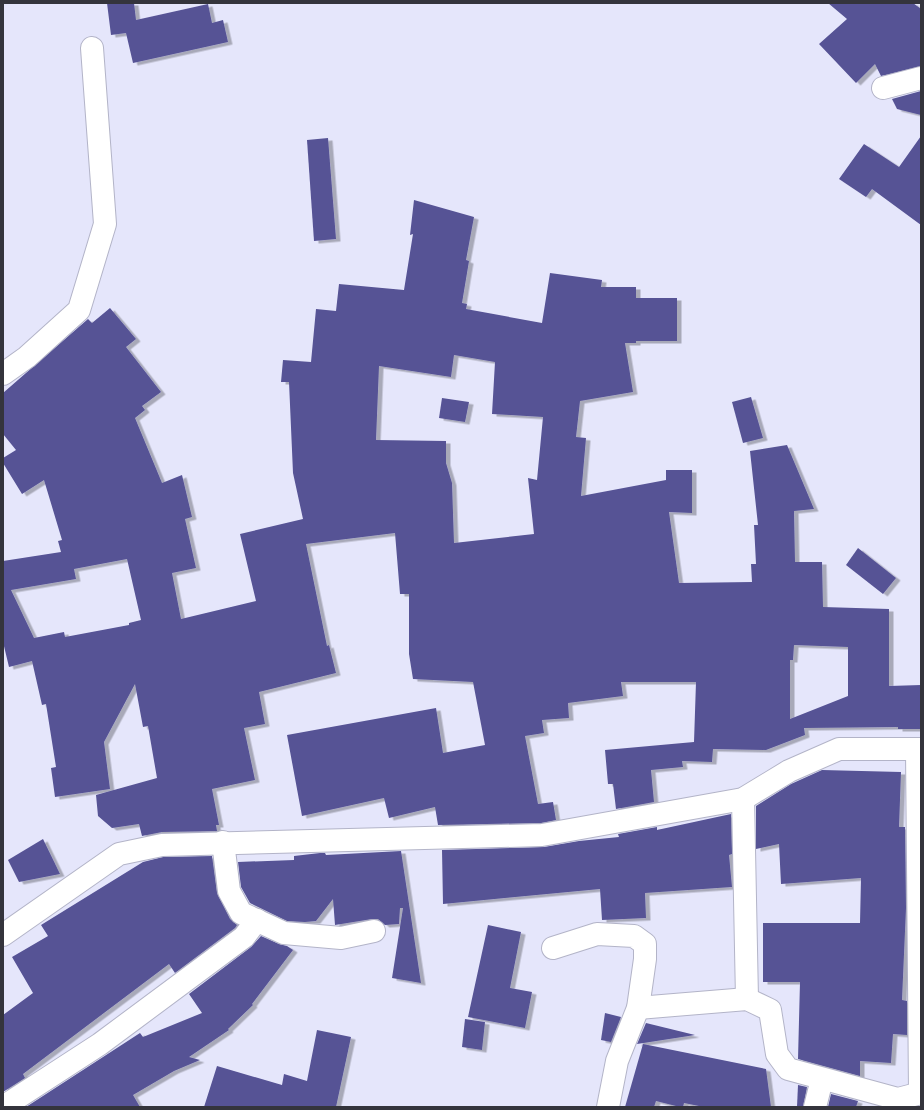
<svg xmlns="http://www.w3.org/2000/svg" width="924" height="1110" font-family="Signika,sans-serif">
<defs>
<filter id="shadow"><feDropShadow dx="4.5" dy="2.5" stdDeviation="0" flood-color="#0004"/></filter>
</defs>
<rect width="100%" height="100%" fill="#e5e6fb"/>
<g fill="#565395" fill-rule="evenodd" filter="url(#shadow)">
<polygon points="107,3 134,3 136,20 208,4 212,23 223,20 228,42 133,63 126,33 111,35"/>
<polygon points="828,3 913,3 921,9 921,66 881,76 875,64 856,83 819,44 847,19"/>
<polygon points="921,91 921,115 897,109 892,99"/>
<polygon points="921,136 921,225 872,189 866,197 839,179 864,144 899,167"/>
<polygon points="328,138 336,239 314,241 307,140"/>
<path d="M414,200L474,217L466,260L469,261L462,303L467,304L466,309L542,323L550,273L602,280L601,287H636V298H677V341H636V343H625L633,392L580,401L576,437L586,438L581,496L666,480V470H692V513L669,512L679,583L752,582L751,564H756L754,525H758L750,451L787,445L814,509L794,511L795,562H822L823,607L889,609V686L921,685V729H898V727L804,728L805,735L766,750L713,749L712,762L682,761L683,767L651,770L654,802L616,809L613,784H608L605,750L694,742L696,682H621L623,696L568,703L569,718L542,720L544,733L525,736L538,804L553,802L556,820L541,823L438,825L435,807L389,818L384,798L302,816L287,735L436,708L443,753L485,745L473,682L413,679L409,654V594H400L395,533L306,544L327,646L329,645L336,673L259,692L265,724L244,728L255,780L212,789L219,825H216L217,831L162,832L142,836L139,824L112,828L98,816L96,795L157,778L148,726L143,727L135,684L104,742L110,789L55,797L51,768L56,767L46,704L42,705L32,661L9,667L3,642V561L61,552L58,541L62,540L44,480L22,494L3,463V458L16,450L3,434V393L88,319L92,323L110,308L136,339L126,347L161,392L142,406L145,410L135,418L162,483L182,475L192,517L185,519L196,568L172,573L181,619L256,601L240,534L303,519L293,473L289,382H281L283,360L311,362L316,309L336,311L339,284L404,290L413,234L410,235ZM454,355L495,362L492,414L543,417L537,480L528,478L534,534L454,543L452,483L446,463V441L376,440L379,366L451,377ZM127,559L141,620L129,623V625L65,637L64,632L34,638L11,590L76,579L74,569ZM794,645L848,647V696L790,719V660H793Z"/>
<polygon points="751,397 763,438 743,443 732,402"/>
<polygon points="442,398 469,402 465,422 439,418"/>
<polygon points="858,548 896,578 883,594 846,565"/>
<polygon points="822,770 901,772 899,827 905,827 906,908 902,1000 907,1001 907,1035 893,1034 891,1063 860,1061 860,1076 798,1059 800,982 763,982 763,923 860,923 861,878 781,884 779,844 756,849 756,806 791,784"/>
<polygon points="731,814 732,854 729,855 732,887 645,893 646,918 602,920 600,889 443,904 442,850 544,847 579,841 619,837 618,834 657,827 657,830"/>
<polygon points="43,839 60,874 19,882 8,860"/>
<polygon points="401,851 421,983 392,978 403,908 400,908 399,924 385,925 378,919 372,919 335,925 333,899 316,921 305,922 287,921 250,903 241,887 238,862 294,860 294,856 320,853 325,853 326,855"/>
<polygon points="212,856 217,893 230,919 237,925 235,928 175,973 169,964 23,1074 25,1078 3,1092 3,1015 33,993 12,957 48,936 41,925 143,862 163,857"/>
<polygon points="488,925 521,932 510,988 532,992 525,1028 468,1017"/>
<polygon points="261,936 279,944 287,946 293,950 252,1004 253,1005 228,1029 229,1030 189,1057 200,1060 174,1071 133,1095 140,1107 26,1107 140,1033 143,1037 202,1013 189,994 251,947"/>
<polygon points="605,1013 621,1017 611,1042 601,1040"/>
<polygon points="465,1019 485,1022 482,1050 462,1047"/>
<polygon points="646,1023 695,1035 637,1044"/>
<polygon points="317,1030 351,1037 336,1107 204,1107 217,1066 282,1085 284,1074 307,1081"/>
<polygon points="643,1044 766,1069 771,1107 704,1107 684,1103 683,1107 680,1107 656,1101 654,1107 625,1107"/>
<polygon points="798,1085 807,1087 803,1107 797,1107"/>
<polygon points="831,1094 858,1101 856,1107 828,1107"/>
</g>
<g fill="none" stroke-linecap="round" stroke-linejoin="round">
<defs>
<g id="minor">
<polyline points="883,88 921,78"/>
<polyline points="3,374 27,357 79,310 105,224 92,48"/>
<polyline points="917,749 920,1093"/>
<polyline points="743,799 747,999"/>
<polyline points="223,842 229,891 241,913 284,933 341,938 374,931"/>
<polyline points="3,935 119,854 162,845 542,835 743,799 789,771 839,749 921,749"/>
<polyline points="553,948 597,934 634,936 645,944 645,959 638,1008 617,1061 608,1107"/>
<polyline points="638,1008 747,999 770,1010 777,1054 788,1069 898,1099 921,1093"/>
<polyline points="3,1107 100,1044 244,937 257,920"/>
<polyline points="815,1107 822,1079"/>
</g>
</defs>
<use href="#minor" stroke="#b3b4c8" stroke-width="24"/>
<use href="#minor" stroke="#fff" stroke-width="22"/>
</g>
<rect width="924" height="1110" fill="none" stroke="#34343c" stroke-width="8"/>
</svg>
